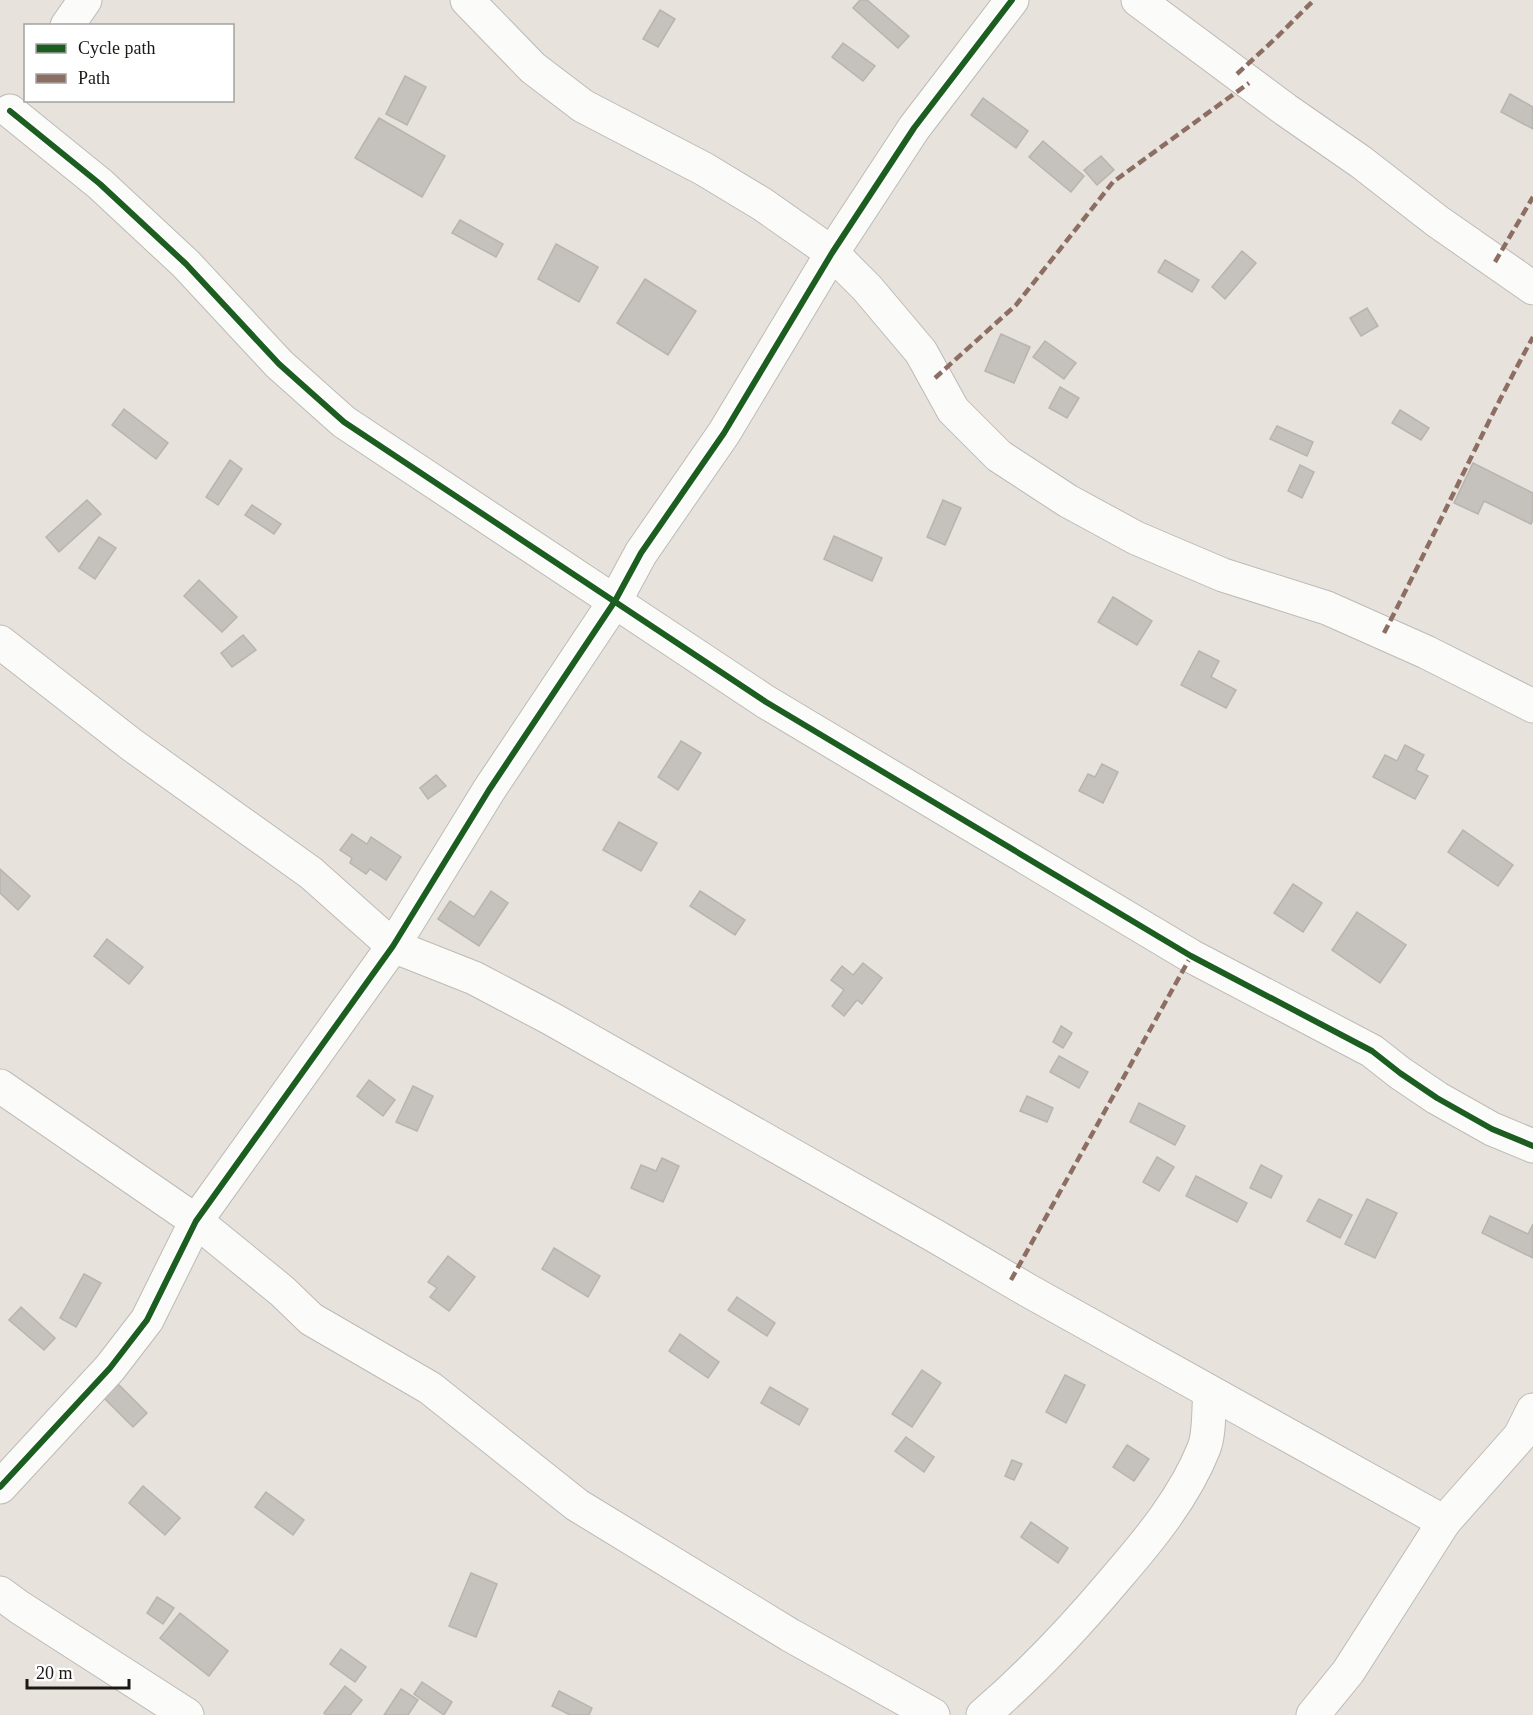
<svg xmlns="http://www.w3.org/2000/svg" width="1533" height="1715" font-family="Georgia,serif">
<rect width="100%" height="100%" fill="#e7e2dc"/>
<g fill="#c5c1bc" stroke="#b8b4af" stroke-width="1.5">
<polygon points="860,0 867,0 909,36 898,48 853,8"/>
<polygon points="660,10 675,19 658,47 643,39"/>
<polygon points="843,43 875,66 863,81 832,57"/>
<polygon points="405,76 426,87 407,125 386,114"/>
<polygon points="1510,94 1533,107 1533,129 1501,112"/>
<polygon points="983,98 1028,131 1016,148 971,115"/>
<polygon points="379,118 445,156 422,197 355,158"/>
<polygon points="1043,141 1084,176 1071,192 1029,157"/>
<polygon points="1101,156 1114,170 1097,185 1084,170"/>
<polygon points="460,220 503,244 496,257 452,233"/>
<polygon points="556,244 598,267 579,302 538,279"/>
<polygon points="1242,251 1256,263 1225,299 1212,287"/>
<polygon points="1165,260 1199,280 1192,292 1158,272"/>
<polygon points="645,279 696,311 668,355 617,323"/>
<polygon points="1367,308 1378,326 1361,336 1350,318"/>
<polygon points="1001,334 1030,347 1014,383 985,371"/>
<polygon points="1045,341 1076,363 1064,379 1033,357"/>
<polygon points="1060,387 1079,398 1067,418 1049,408"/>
<polygon points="124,409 168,443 156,459 112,425"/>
<polygon points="1400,410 1429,428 1421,440 1392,423"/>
<polygon points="1277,426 1313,442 1307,456 1270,439"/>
<polygon points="230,460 242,469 218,505 206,497"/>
<polygon points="1473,463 1533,493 1533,520 1531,524 1484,501 1478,514 1454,503"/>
<polygon points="1300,465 1314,472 1302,498 1288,491"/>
<polygon points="87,500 101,514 59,552 46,537"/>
<polygon points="943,500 961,508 945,545 927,537"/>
<polygon points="252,505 281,524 274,534 245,515"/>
<polygon points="834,536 882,558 872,581 824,559"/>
<polygon points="99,537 116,548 95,579 79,568"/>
<polygon points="199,580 237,617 222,632 184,596"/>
<polygon points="1113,597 1152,621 1137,645 1098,622"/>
<polygon points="243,635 256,650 232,667 221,653"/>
<polygon points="1199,651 1219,661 1211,677 1236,690 1226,708 1181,685"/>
<polygon points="681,741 701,753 678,790 658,777"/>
<polygon points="1405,745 1424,755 1416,770 1428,776 1415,799 1373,777 1385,755 1397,761"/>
<polygon points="1102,764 1118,772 1103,803 1079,791 1088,774 1095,777"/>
<polygon points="436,775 446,786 428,799 420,788"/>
<polygon points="619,822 657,843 641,871 603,850"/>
<polygon points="1463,830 1513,865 1498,886 1448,852"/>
<polygon points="352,834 367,844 371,837 401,857 386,880 370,869 366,874 350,863 352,858 340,850"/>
<polygon points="0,869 30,896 18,910 0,893"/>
<polygon points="1293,884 1322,903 1303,932 1274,913"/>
<polygon points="491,891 508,903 479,946 438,919 450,901 474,917"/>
<polygon points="700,891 745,920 735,935 690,906"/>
<polygon points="1357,912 1406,945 1380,983 1332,950"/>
<polygon points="107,939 143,967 129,984 94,956"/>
<polygon points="863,963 882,978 862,1004 857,1000 844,1016 832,1006 844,990 831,980 842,966 853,975"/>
<polygon points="1061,1026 1072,1033 1063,1048 1053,1042"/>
<polygon points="1059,1056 1088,1072 1079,1088 1050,1072"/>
<polygon points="369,1080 395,1100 383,1116 357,1096"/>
<polygon points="413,1086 433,1096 417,1131 396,1122"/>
<polygon points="1027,1096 1053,1108 1047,1122 1020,1111"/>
<polygon points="1139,1103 1185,1126 1175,1145 1130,1122"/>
<polygon points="1157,1157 1174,1167 1159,1191 1143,1182"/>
<polygon points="662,1158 679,1166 663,1202 631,1188 641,1165 656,1171"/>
<polygon points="1261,1165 1282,1176 1271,1198 1250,1188"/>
<polygon points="1196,1176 1247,1203 1237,1222 1186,1196"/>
<polygon points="1319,1199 1352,1215 1340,1238 1307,1221"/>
<polygon points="1367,1199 1397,1213 1375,1258 1345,1244"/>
<polygon points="1490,1216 1528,1234 1533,1224 1533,1258 1482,1233"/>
<polygon points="554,1248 600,1276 588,1297 542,1269"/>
<polygon points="448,1256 475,1277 449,1311 430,1297 437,1288 428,1282"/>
<polygon points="84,1274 101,1283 76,1327 60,1318"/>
<polygon points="737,1297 775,1323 767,1336 728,1310"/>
<polygon points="21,1307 55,1338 44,1350 9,1320"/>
<polygon points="680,1334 719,1362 708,1378 669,1351"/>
<polygon points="922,1370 941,1383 912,1427 892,1414"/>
<polygon points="1065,1375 1085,1385 1066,1423 1046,1412"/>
<polygon points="115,1381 147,1413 133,1427 101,1395"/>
<polygon points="770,1387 808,1409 799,1425 761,1403"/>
<polygon points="906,1437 934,1457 924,1472 895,1451"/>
<polygon points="1127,1445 1149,1459 1134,1481 1113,1467"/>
<polygon points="1012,1460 1022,1464 1014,1480 1005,1476"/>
<polygon points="143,1486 180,1518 165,1535 129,1503"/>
<polygon points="266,1492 304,1520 293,1535 255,1507"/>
<polygon points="1031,1522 1068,1548 1058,1563 1021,1537"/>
<polygon points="471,1573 497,1584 476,1637 449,1626"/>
<polygon points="157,1597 174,1608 163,1624 147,1613"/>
<polygon points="180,1613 228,1651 209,1676 160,1638"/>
<polygon points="341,1649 366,1667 355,1682 330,1664"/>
<polygon points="422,1682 452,1702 444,1715 414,1694"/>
<polygon points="345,1686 362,1700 350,1715 326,1715 324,1713"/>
<polygon points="401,1689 418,1700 408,1715 384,1715"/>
<polygon points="559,1691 592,1708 589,1715 570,1715 552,1706"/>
</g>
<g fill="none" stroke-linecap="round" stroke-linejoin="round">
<defs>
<g id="minor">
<polyline points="467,0 533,68 583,106 704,169 762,204 832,253 867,288 921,352 953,410 999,456 1068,501 1136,538 1223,575 1327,608 1426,652 1533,706"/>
<polyline points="1138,0 1286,110 1361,162 1437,221 1533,288"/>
<polyline points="67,26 85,0"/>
<polyline points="10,111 100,184 186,264 279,364 344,422 766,702 1191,956 1372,1051 1400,1073 1437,1098 1492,1129 1533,1146"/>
<polyline points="0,642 132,745 311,873 393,946 474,978 550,1018 935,1236 1029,1291 1444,1522"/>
<polyline points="0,1086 196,1221 282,1291 311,1319 430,1388 577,1505 790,1635 933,1715"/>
<polyline points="0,1487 110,1368 147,1320 196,1221 393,946 489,790 615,601 641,553 724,433 832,253 914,128 1012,0"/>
<polyline points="0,1593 19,1607 187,1715"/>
<path d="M983,1715C1032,1673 1076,1626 1117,1577C1150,1539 1185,1496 1204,1448C1210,1432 1208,1410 1210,1393"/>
<polyline points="1313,1715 1348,1672 1444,1522 1520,1436 1533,1410"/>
</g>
</defs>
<use href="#minor" stroke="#bebab6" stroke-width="35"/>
<use href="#minor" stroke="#fbfbfa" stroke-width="33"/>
<g stroke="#8d6e63" stroke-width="4.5" stroke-dasharray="9 4.5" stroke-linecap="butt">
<polyline points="1237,74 1276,38 1314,0"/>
<polyline points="1495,262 1533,197"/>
<polyline points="935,378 1016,305 1113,182 1249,83"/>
<path d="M1384,633C1435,535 1480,434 1533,337"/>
<polyline points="1011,1280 1191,956"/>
</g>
<defs>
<g id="cycleway">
<polyline points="10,111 100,184 186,264 279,364 344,422 766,702 1191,956 1372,1051 1400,1073 1437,1098 1492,1129 1533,1146"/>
<polyline points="0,1487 110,1368 147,1320 196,1221 393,946 489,790 615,601 641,553 724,433 832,253 914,128 1012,0"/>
</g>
</defs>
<use href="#cycleway" stroke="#fff" stroke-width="10"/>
<use href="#cycleway" stroke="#1b5e20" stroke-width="6"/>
</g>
<rect x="24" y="24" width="210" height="78" fill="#ffffff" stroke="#a4a3a1" stroke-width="1.5"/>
<rect x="36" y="44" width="30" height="9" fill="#1b5e20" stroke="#a4a3a1" stroke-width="1.5"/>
<text x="78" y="54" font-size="18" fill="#1c1915">Cycle path</text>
<rect x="36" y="74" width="30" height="9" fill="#8d6e63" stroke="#a4a3a1" stroke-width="1.5"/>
<text x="78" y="84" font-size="18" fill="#1c1915">Path</text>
<path d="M27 1679v9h102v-9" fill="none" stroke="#1c1915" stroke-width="3"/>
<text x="36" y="1679" font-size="18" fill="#1c1915" stroke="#ffffff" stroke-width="4.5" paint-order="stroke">20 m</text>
</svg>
